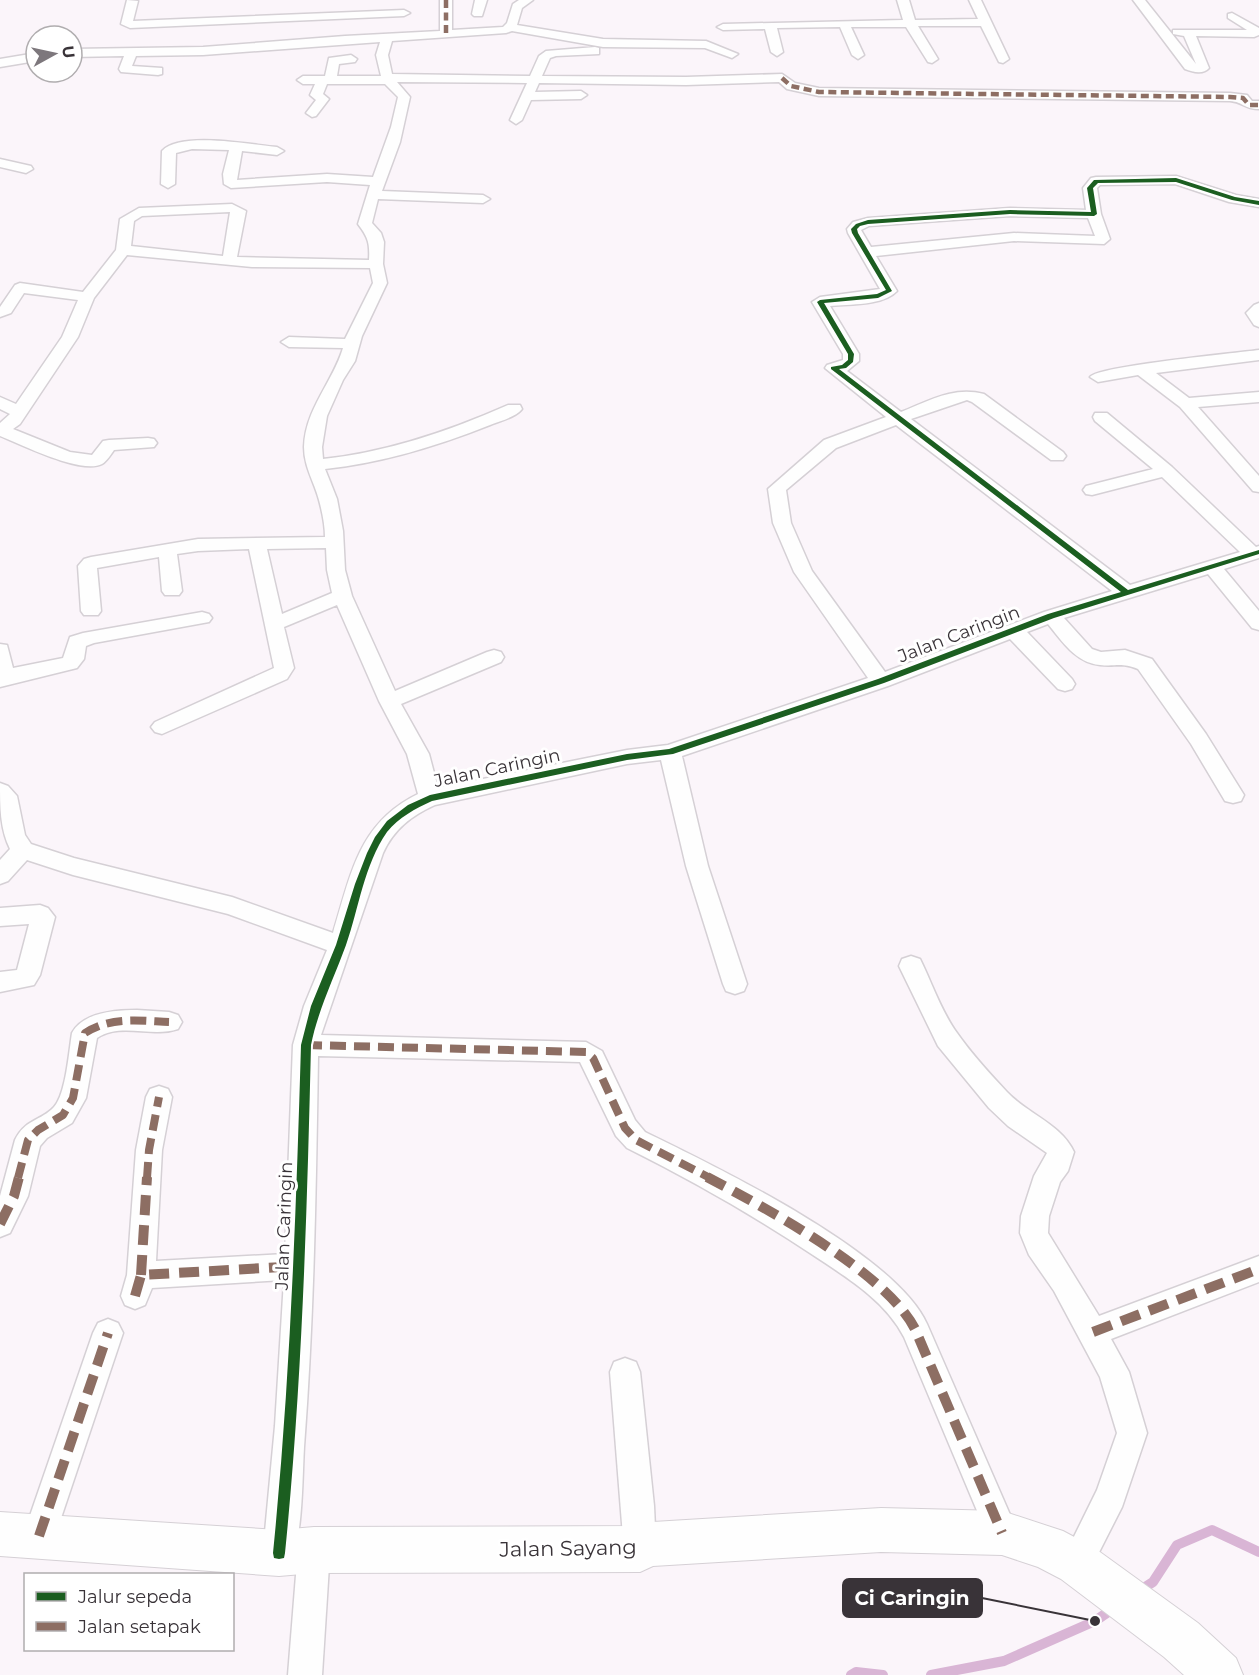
<svg xmlns="http://www.w3.org/2000/svg" width="1259" height="1675" font-family="Montserrat,sans-serif">
<rect width="100%" height="100%" fill="#fbf5fa"/>
<g fill="none" stroke-linecap="round" stroke-linejoin="round">
<g stroke="#d9b5d5" stroke-width="10">
<polyline points="1139,1591 1153,1582 1177,1545 1212,1530 1259,1552"/>
<polyline points="851,1675 856,1672 883,1675"/>
<polyline points="931,1675 1004,1661 1095,1621 1114,1608"/>
</g>
<defs>
<g id="street">
<polygon points="127,0 138,1 133,21 404,10 410,13 404,16 130,28 121,24"/>
<path d="M440,0H452V30L503,27L507,23L513,4L519,0H533L522,8L517,25L603,39L706,41L738,54L732,58L705,48L603,47L512,31L506,33L392,41L388,55L392,74L530,76L539,56L546,51L595,47L599,48V54L556,56L550,58L542,76L686,77L782,74L795,83L819,88L1230,93L1247,95L1252,101H1259V109C1243,109 1244,102 1230,101L819,96L787,89L779,82L686,85L539,83L535,92L581,91L587,95L581,99L531,100L522,120L516,124L510,120L527,83L397,82L410,97L400,142L382,191L483,195L490,199L483,203L378,199L372,223L381,233L384,242L383,264L387,283L362,336L355,361L343,380L327,416L322,447L323,459C388,452 449,431 508,405H520L522,409C516,417 500,421 490,425C437,446 382,463 325,469L337,499L343,531L345,570L352,596L395,691L487,652L494,650L501,652L504,657L501,662L401,704L429,754L438,788L627,750L668,745L868,678L794,572L773,523L768,489L824,440L886,417L825,368L827,365L843,360V354L812,302L820,297L880,289L848,233L847,229L853,222L868,218L1010,208L1086,210L1083,188L1091,178L1096,177L1176,176L1236,195L1259,199V207L1229,202L1175,184L1100,185L1097,188L1101,214L1110,239L1104,244L1014,241L876,256L897,291C883,306 849,304 830,306L859,354V361L847,371L901,412C929,401 953,386 984,394L1063,452L1066,456L1063,460H1051L972,402L967,400L911,419L1130,585L1240,552L1162,477L1092,495L1086,494L1083,490L1086,486L1153,469L1095,421L1093,417L1095,413H1107L1172,467L1256,547L1259,546V558L1224,569L1259,611V630L1252,628L1208,574L1064,618L1092,649L1101,652L1125,650L1152,659L1206,734L1244,795L1241,801L1233,803L1225,801L1191,744L1138,669C1120,662 1116,667 1100,665C1076,663 1062,641 1048,624L1027,632L1072,679L1075,684L1072,689L1065,691L1058,689L1010,639L888,686L682,756L708,866L747,984L744,991L735,994L726,991L723,984L686,866L661,760L627,764L435,805C411,816 394,829 383,853L321,1035L586,1042L602,1051L635,1120L645,1132C717,1167 895,1253 927,1324L1018,1533L1013,1544L1002,1549L991,1544L904,1337C885,1300 846,1277 813,1255C753,1215 691,1180 627,1148L616,1136L580,1062L318,1056C316,1187 314,1317 304,1447C302,1481 303,1535 290,1564L279,1569L268,1564L263,1553L275,1426L284,1280L152,1288L145,1305L135,1309L125,1305L121,1296L127,1275L136,1150L146,1097L150,1089L159,1086L168,1089L172,1097L162,1150L156,1261L285,1254L293,1045L304,1006L327,950L228,914L73,875L27,860L8,881L0,884V860L10,849C0,829 0,806 0,783L8,786L17,796L25,835L31,844L74,858L232,897L333,933C351,875 358,823 418,794L407,754L379,701L337,605L284,627L294,668L287,679L162,734L155,732L151,727L155,722L274,668L249,549L198,551L177,554L182,591L179,595H165L162,591L159,557L97,568L101,611L98,615H84L81,611L78,566L84,559L91,557L198,539L325,537C325,525 322,511 319,500C314,481 304,467 304,447C305,409 333,382 343,348L289,347L281,342L289,337L345,339L373,283L370,268L252,267L127,255L94,298L78,337L20,424L13,429L70,452L92,455L103,441L109,440L148,438L154,439L157,443L154,447L114,450C111,454 107,461 102,464C82,475 20,444 0,436V423L10,414L0,409V397L16,404L62,337L78,300L24,293L11,313L0,317V307L15,285L20,283L83,292L116,250L120,219L139,208L232,204L246,211L237,257L369,260C370,243 368,237 358,224L370,185L327,182L231,188L224,184L223,174L229,150L192,149L176,153L175,184L168,188L161,184L162,151C181,131 251,145 277,147L284,151L277,155L242,151L237,180L327,174L373,177L391,127L398,97L385,84H327L323,94L329,99L316,116L312,117L306,113L316,100L310,95L315,84H303L297,80L303,76H325L329,58L351,55L357,59L355,62L339,64L337,76H381L376,55L380,42L203,55L136,56L132,66L162,68V74L158,75L121,72L119,69L124,56L72,57V49L203,47L345,36L440,31ZM230,212L223,256L131,246L134,221L142,216ZM1010,216L1088,218L1095,236L1014,233L871,247L861,230L869,226ZM896,425L1112,591L1044,612L885,672L812,571L791,523L786,490L836,448ZM326,548L327,570L332,593L282,614L267,549Z"/>
<polygon points="475,0 487,0 482,16 474,16 472,14"/>
<polygon points="897,0 909,0 915,20 978,19 969,0 981,0 1009,59 1003,63 999,62 981,26 918,26 938,59 932,63 928,62 906,27 851,27 864,55 858,59 852,55 840,27 777,28 783,52 777,56 771,52 765,29 723,30 717,27 723,24 903,20"/>
<path d="M1133,0H1145L1196,64L1184,36L1173,34V30H1247L1228,18V14L1232,13L1259,28V35L1254,37L1196,36L1209,68C1203,75 1193,72 1185,69Z"/>
<polygon points="36,53 36,61 0,67 0,59"/>
<polygon points="0,159 31,166 33,169 26,173 0,167"/>
<polygon points="1259,303 1259,327 1254,325 1246,313 1254,305"/>
<path d="M1259,350V360L1156,373L1189,398L1259,392V402L1198,407L1259,476V492L1253,491L1180,407L1138,375L1098,382L1090,377C1098,366 1236,353 1259,350Z"/>
<polygon points="202,612 209,614 212,618 209,622 94,643 86,646 84,659 77,668 0,687 0,644 7,645 13,668 63,658 70,637 83,633"/>
<polygon points="40,905 48,908 55,917 40,975 34,985 0,992 0,972 17,970 29,924 0,926 0,908"/>
<path d="M911,956L920,959C932,983 941,1011 957,1033C971,1053 990,1074 1007,1092C1029,1115 1061,1124 1074,1152L1068,1171L1060,1182L1049,1216L1048,1233L1099,1316L1259,1256V1282L1111,1339L1129,1372L1147,1433L1122,1507L1088,1574L1077,1579L1066,1574L1061,1563L1097,1490L1117,1433L1100,1377L1054,1291L1029,1255L1020,1233L1021,1216L1034,1176L1047,1153L1008,1126L989,1108L938,1046L899,966L902,959Z"/>
<path d="M137,1010L169,1012L178,1015L182,1022L178,1029C152,1038 121,1022 97,1038L86,1098L72,1123L47,1138L40,1146L28,1196L10,1233L0,1237V1196L15,1140C25,1119 41,1121 54,1107C66,1094 69,1051 72,1033C83,1012 116,1010 137,1010Z"/>
<polygon points="108,1319 118,1323 123,1333 55,1536 50,1547 39,1552 28,1547 23,1536 93,1333 98,1323"/>
<polygon points="625,1358 636,1362 640,1372 654,1506 656,1549 651,1560 640,1565 629,1560 624,1549 610,1372 614,1362"/>
<polygon points="314,1534 325,1539 330,1550 322,1675 288,1675 298,1550 303,1539"/>
</g>
<polygon id="secondary" points="881,1508 1002,1511 1063,1531 1093,1547 1198,1623 1236,1658 1243,1675 1184,1675 1164,1657 1061,1579 1038,1567 1002,1555 881,1552 653,1566 640,1572 314,1573 279,1576 0,1556 0,1512 279,1530 314,1527 640,1526 653,1522"/>
</defs>
<use href="#street" stroke="#d5d0d5" stroke-width="3"/>
<use href="#secondary" stroke="#d5d0d5" stroke-width="2"/>
<use href="#street" fill="#fefefe" fill-rule="evenodd"/>
<use href="#secondary" fill="#fefefe" fill-rule="evenodd"/>
<g stroke="#8d6e63" stroke-width="4.5" stroke-dasharray="8 4.5" stroke-linecap="butt">
<polyline points="446,0 446,35"/>
<polyline points="782,78 791,86 819,92 1230,97 1243,98 1249,105 1259,105"/>
</g>
<g stroke="#8d6e63" stroke-width="8" stroke-dasharray="16 8" stroke-linecap="butt">
<polyline points="306,1045 586,1052 593,1058 625,1128 636,1140 710,1178"/>
<path d="M18,1178L28,1140L38,1130L63,1115L73,1098L85,1033C111,1016 140,1021 169,1022"/>
<polyline points="147,1178 149,1150 159,1097"/>
</g>
<g stroke="#8d6e63" stroke-width="10" stroke-dasharray="20 10" stroke-linecap="butt">
<path d="M707,1177C764,1207 886,1272 915,1329L1002,1533"/>
<polyline points="0,1224 14,1196 19,1177"/>
<polyline points="141,1275 147,1177"/>
<polyline points="135,1296 141,1275 300,1266"/>
<polyline points="1093,1332 1259,1269"/>
<polyline points="39,1536 108,1333"/>
</g>
<defs>
<path id="cycleway" d="M1176,178L1235,197L1259,201V205L1232,200L1176,182L1098,183L1093,188L1097,214L1094,216L1010,214L868,224L860,226L857,229L858,233L892,291L878,298L824,303L854,354L853,362L846,368L839,369L1128,590L1259,550V554L1054,618L884,683L673,754L627,760L432,801C415,809 399,817 387,832C364,865 359,908 346,945C334,978 318,1010 311,1045C307,1215 302,1384 285,1553L284,1558L279,1559L274,1558L273,1553C290,1384 296,1215 301,1045L311,1006L336,945L355,884L367,853L375,837L387,821L408,805L430,795L627,754L669,749L878,679L1048,614L1121,592L831,369V367L842,365L848,360V354L817,302L820,300L877,294L886,290L852,233L851,229L856,224L868,220L1010,210L1091,212L1087,188L1094,180Z"/>
</defs>
<use href="#cycleway" stroke="#fff" stroke-width="4"/>
<use href="#cycleway" fill="#1b5e20" fill-rule="evenodd"/>
</g>
<g text-anchor="middle" dominant-baseline="central" stroke-width="6" stroke-linejoin="round" paint-order="stroke">
<g font-size="18" fill="#393338" stroke="#fff">
<text transform="translate(959 634) rotate(-21)">Jalan Caringin</text>
<text transform="translate(497 768) rotate(-12)">Jalan Caringin</text>
<text transform="translate(284 1226) rotate(-88)">Jalan Caringin</text>
</g>
<g font-size="21" fill="#393338" stroke="#fff">
<text transform="translate(568 1548) rotate(-1)">Jalan Sayang</text>
</g>
</g>
<path fill="none" stroke="#393338" stroke-width="2" d="M1095 1621L982 1598"/>
<circle fill="#393338" stroke="#fff" stroke-width="2" cx="1095" cy="1621" r="6"/>
<rect fill="#393338" stroke="#393338" stroke-width="2" x="843" y="1579" width="139" height="38" rx="6"/>
<g font-size="20" text-anchor="middle" font-weight="bold" fill="#fff">
<text x="912" y="1605">Ci Caringin</text>
</g>
<rect x="24" y="1573" width="210" height="78" fill="#ffffff" stroke="#b0adaf" stroke-width="1.5"/>
<rect x="36" y="1592" width="30" height="9" fill="#1b5e20" stroke="#b0adaf" stroke-width="1.5"/>
<text x="78" y="1603" font-size="18" fill="#393338">Jalur sepeda</text>
<rect x="36" y="1622" width="30" height="9" fill="#8d6e63" stroke="#b0adaf" stroke-width="1.5"/>
<text x="78" y="1633" font-size="18" fill="#393338">Jalan setapak</text>
<g transform="translate(54 54) rotate(82)"><circle r="28" fill="#ffffff" stroke="#b0adaf" stroke-width="1.5"/>
<path d="M0-4.5L10 22L0 15L-10 22Z" fill="#7d777c"/>
<text y="-9" font-size="16" font-weight="bold" text-anchor="middle" fill="#393338">U</text>
</g>
</svg>
